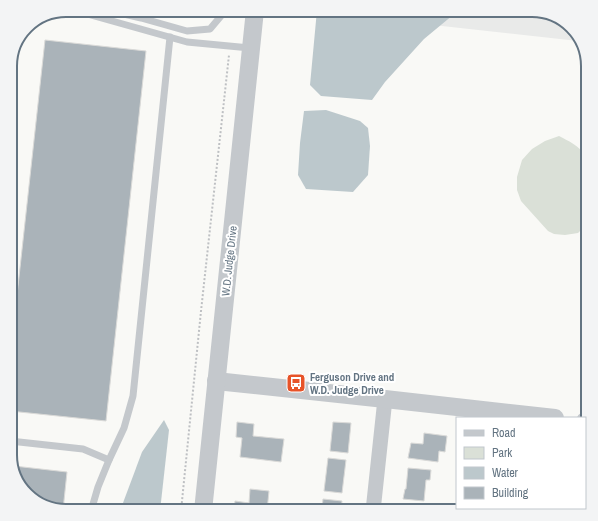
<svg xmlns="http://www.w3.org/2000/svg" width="598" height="521" font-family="'Archivo Narrow',sans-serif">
<rect width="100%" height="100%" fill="#f9f9f6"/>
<polygon fill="#e9eae9" points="297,10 533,10 572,26 578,41"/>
<path fill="#dae0d7" d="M559,136C568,141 579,145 584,155C590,165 589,212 587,224L578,233L565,235L554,234L548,231L521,201L517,190V177L522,160L532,149L545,141Z"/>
<g fill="#bcc8cc">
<polygon points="317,10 459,10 424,39 385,82 372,100 321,96 310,85"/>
<polygon points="326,110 360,121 368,128 370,146 368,175 353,192 306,189 298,175 300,143 304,111"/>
<polygon points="164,420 169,430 160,511 120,511 142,452"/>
</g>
<g fill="#aab3b9" stroke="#dadad8">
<polygon points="45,40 146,51 106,421 10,411 10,359"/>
<polygon points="237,422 254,424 253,436 284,439 281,462 240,457 242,438 236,437"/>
<polygon points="333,422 351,423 348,453 330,451"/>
<polygon points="424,433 447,436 445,452 439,451 438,462 408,458 411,443 423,444"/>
<polygon points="585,450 588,450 588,459 585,465"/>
<polygon points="328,458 346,460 342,493 324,491"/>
<polygon points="14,466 67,472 63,510 26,495"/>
<polygon points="408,468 431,470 430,480 426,480 424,501 403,499 405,489 406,489"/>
<polygon points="250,489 269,491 267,511 234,511 235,501 249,503"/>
<polygon points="323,499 342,501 341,511 315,511 315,506 322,507"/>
</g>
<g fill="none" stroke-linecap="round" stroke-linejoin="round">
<polyline stroke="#bec0c3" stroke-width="2" stroke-dasharray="2 2" stroke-linecap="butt" points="181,511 201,311 229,55"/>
<g stroke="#c4c8cc" stroke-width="7">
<polyline points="73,10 187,42 250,48"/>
<polyline points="107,10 141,18 187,31 210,29 226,10"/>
<polyline points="10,441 83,449 109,460"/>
<polyline points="91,511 98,487 109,460 124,428 133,396 170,37"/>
</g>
<g stroke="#c4c8cc" stroke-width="15">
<polyline points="537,509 537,508"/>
<polyline points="373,511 385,399"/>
</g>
<g stroke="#c4c8cc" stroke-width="18">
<polyline points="216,381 385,399 555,418"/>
<polyline points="585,421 588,422"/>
<polyline points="203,511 255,10"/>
</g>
</g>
<defs>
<symbol id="bus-square" viewBox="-11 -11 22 22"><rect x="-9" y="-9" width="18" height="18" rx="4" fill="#e75328" stroke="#fff"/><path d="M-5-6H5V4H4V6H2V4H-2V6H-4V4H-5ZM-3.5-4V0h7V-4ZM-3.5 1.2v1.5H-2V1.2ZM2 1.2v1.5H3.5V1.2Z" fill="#fff"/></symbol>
</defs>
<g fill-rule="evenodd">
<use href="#bus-square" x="285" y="372" width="22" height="22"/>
</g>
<g text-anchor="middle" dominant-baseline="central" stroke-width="4" stroke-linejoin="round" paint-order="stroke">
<g font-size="11" fill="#637482" stroke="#fff">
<text transform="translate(229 261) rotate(-84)">W.D. Judge Drive</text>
</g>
<g font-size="11" font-weight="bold" fill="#637482" stroke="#fff" text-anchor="start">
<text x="310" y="377">Ferguson Drive and<tspan x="310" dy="13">W.D. Judge Drive</tspan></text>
</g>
</g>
<path d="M0 0H598V521H0ZM66 17H532A49 49 0 0 1 581 66V455A49 49 0 0 1 532 504H66A49 49 0 0 1 17 455V66A49 49 0 0 1 66 17Z" fill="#f3f4f5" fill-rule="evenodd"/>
<path fill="none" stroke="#637482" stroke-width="2" d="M66 17H532A49 49 0 0 1 581 66V455A49 49 0 0 1 532 504H66A49 49 0 0 1 17 455V66A49 49 0 0 1 66 17Z"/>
<rect x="456" y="417" width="130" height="92" fill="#ffffff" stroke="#c1c7cd"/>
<rect x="464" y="430" width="20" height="6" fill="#c4c8cc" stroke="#c1c7cd"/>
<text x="492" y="437" font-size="12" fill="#637482">Road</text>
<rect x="464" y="447" width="20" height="12" fill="#dae0d7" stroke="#c1c7cd"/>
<text x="492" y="457" font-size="12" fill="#637482">Park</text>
<rect x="464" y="467" width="20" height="12" fill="#bcc8cc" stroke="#c1c7cd"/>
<text x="492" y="477" font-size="12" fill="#637482">Water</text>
<rect x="464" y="487" width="20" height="12" fill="#aab3b9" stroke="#c1c7cd"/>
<text x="492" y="497" font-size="12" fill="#637482">Building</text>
</svg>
